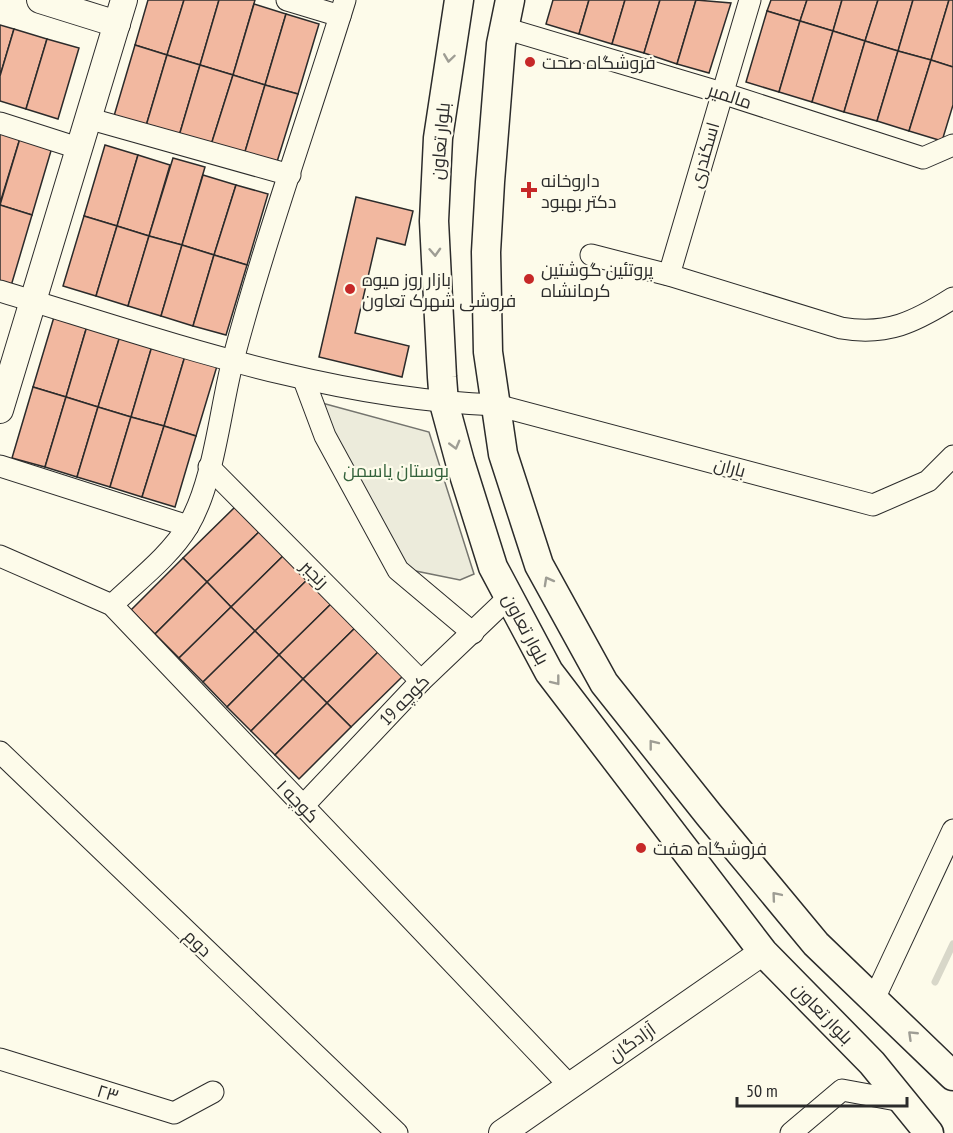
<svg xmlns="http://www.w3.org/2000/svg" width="953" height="1133" font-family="'PT Sans Narrow',Cairo,sans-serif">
<rect width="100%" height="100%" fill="#fdfbea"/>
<polygon fill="#ecebdb" stroke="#74746e" stroke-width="1.5" points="322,403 429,432 474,574 460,580 401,568 331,439"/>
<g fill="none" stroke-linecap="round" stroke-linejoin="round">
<polyline stroke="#d8d7c9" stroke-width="7" points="935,982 953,944"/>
</g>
<g fill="#f2b8a0" stroke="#2b2b2b" stroke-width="1.5">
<polygon points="148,0 184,0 167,55 135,45"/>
<polygon points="184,0 219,0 200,65 167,55"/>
<polygon points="219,0 255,0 233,75 200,65"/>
<polygon points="553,0 589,0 579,34 546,24"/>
<polygon points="589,0 625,0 612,44 579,34"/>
<polygon points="625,0 660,0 644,53 612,44"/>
<polygon points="660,0 696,0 677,64 644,53"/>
<polygon points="696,0 731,3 709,73 677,64"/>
<polygon points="771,0 807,0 800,21 767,11"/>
<polygon points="807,0 842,0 833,31 800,21"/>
<polygon points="842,0 878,0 865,41 833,31"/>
<polygon points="878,0 913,0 898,51 865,41"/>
<polygon points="913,0 949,0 931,60 898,51"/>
<polygon points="949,0 953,0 953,67 931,60"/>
<polygon points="254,4 286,14 265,85 233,75"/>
<polygon points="767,11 800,21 779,92 746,82"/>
<polygon points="286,14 319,24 298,94 265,85"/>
<polygon points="800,21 833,31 812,102 779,92"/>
<polygon points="0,25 14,29 0,76"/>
<polygon points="14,29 47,39 26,109 0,101 0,76"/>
<polygon points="833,31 865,41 844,112 812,102"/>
<polygon points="47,39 79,48 58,119 26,109"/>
<polygon points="865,41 898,51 877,121 844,112"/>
<polygon points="135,45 167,55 146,126 114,116"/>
<polygon points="898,51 931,60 909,131 877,121"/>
<polygon points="167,55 200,65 179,136 146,126"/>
<polygon points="931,60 953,67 953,105 942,141 909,131"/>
<polygon points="200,65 233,75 211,145 179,136"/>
<polygon points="233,75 265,85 244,155 211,145"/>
<polygon points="265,85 298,94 276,165 244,155"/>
<polygon points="0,129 21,135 0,203"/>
<polygon points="21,135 53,144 32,215 0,205"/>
<polygon points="105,145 138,155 117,226 84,216"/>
<polygon points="138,155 170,165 149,236 117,226"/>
<polygon points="173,158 205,167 182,245 149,236"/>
<polygon points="203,175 236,185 214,255 182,245"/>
<polygon points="236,185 268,194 247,265 214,255"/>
<polygon points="356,197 413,211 405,245 377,238 355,333 409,346 402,377 319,357"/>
<polygon points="0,205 32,215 11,286 0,282"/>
<polygon points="84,216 117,226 96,296 63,286"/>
<polygon points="117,226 149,236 128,306 96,296"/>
<polygon points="149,236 182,245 161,316 128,306"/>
<polygon points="182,245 214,255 193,326 161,316"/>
<polygon points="214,255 247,265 226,335 193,326"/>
<polygon points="54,317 87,326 66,397 33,387"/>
<polygon points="87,326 120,336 98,407 66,397"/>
<polygon points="120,336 152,346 131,417 98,407"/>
<polygon points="152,346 185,356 164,426 131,417"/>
<polygon points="185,356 217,366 196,436 164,426"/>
<polygon points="33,387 66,397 45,467 12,458"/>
<polygon points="66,397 98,407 77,477 45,467"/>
<polygon points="98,407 131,417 110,487 77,477"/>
<polygon points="131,417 164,426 142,497 110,487"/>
<polygon points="164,426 196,436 175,507 142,497"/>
<polygon points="236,506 260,531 207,582 183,558"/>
<polygon points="260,531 284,555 231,607 207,582"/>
<polygon points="284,555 308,579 255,631 231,607"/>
<polygon points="183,558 207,582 155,634 131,610"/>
<polygon points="308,579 332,603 279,655 255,631"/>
<polygon points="207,582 231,607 179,658 155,634"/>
<polygon points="332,603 356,627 303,679 279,655"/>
<polygon points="231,607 255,631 203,682 179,658"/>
<polygon points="356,627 379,651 327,703 303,679"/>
<polygon points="255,631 279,655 227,707 203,682"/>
<polygon points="379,651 403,676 351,727 327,703"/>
<polygon points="279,655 303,679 251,731 227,707"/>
<polygon points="303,679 327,703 275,755 251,731"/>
<polygon points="327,703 351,727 299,779 275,755"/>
</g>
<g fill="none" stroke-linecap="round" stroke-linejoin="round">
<defs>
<g id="minor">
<polyline points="287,0 340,16"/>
<polyline points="504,28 722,93 923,158 953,145"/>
<polyline points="87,118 290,175"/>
<polyline points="0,123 78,148"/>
<path d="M591,255L669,275L841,328C887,336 915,322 953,298"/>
<polyline points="669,275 750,0"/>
<path d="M0,291C162,340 325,399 496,405L873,505L928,481L953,456"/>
<polyline points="304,380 325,436 398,570 473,633"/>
<polyline points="0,466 188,526"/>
<polyline points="209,467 421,681"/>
<polyline points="0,556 112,605 569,1085"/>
<path d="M112,605C137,581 170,556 188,526C214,483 220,409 233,360C265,239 308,120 345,0"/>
<polyline points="0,752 397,1133"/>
<polyline points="303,806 421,681 509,597"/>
<polyline points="874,999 953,830"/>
<polyline points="0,1059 174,1113 213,1092"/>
<polyline points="791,1133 842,1090 902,1101"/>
</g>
<g id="tertiary">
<polyline points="40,0 117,24"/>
<polyline points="0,410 124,0"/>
<polyline points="502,1133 763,952"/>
</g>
<g id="secondary">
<polyline points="459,0 438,138 434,221 442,377 444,403 460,462 493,567 549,672 763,952 872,1063 929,1133"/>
<polyline points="510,0 501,44 490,182 486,252 488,352 503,454 539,565 604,683 709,815 816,944 953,1076"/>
</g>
</defs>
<use href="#minor" stroke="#2b2b2b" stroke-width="23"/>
<use href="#tertiary" stroke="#2b2b2b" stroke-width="28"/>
<use href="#secondary" stroke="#2b2b2b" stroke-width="31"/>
<use href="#minor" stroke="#fdfbea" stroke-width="21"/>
<use href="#tertiary" stroke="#fdfbea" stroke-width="26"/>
<use href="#secondary" stroke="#fdfbea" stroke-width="28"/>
</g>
<defs><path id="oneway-chevron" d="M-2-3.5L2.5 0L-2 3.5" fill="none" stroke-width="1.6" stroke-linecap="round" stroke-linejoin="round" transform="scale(1.5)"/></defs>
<g stroke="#9e9d94">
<use href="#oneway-chevron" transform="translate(449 58) rotate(98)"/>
<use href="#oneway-chevron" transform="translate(435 252) rotate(87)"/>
<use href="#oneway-chevron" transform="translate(455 445) rotate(75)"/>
<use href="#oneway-chevron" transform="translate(548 581) rotate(-119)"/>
<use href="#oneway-chevron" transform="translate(556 681) rotate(52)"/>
<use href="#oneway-chevron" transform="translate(653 744) rotate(-128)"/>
<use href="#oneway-chevron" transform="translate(776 896) rotate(-130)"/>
<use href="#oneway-chevron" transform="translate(912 1035) rotate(-136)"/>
</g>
<g fill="#c62828" stroke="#fdfbea" stroke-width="2">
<circle cx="530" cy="62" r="6"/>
<path d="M526 181h6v6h6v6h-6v6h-6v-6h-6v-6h6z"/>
<circle cx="529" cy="279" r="6"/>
<circle cx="350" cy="289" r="6"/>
<circle cx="641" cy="848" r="6"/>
</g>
<g text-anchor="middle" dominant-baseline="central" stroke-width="4.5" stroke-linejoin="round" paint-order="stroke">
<g font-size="18" fill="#2b2b2b" stroke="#fdfbea" text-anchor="start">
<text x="542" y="62">فروشگاه صحت</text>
<text x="541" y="180">داروخانه<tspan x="541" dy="21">دکتر بهبود</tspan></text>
<text x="541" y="269">پروتئین گوشتین<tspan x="541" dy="21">کرمانشاه</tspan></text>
<text x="362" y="279">بازار روز میوه<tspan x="362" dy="21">فروشی شهرک تعاون</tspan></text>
<text x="653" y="848">فروشگاه هفت</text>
</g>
<g font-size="18" fill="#2b2b2b" stroke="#fdfbea">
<text transform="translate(730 96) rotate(18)">مالمیر</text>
<text transform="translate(440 141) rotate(-85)">بلوار تعاون</text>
<text transform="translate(704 155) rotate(-74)">اسکندری</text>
<text transform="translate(730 467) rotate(15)">باران</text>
<text transform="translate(315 574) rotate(45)">رنجبر</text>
<text transform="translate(526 629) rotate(62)">بلوار تعاون</text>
<text transform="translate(404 700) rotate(-46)">کوچه 19</text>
<text transform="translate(298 801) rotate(46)">کوچه ۱</text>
<text transform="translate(198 943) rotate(44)">دوم</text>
<text transform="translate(823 1013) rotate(46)">بلوار تعاون</text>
<text transform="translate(632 1042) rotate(-35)">آزادگان</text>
<text transform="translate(108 1093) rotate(17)">۲۳</text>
</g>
<g font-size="18" fill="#34623c" stroke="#fdfbea">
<text x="396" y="470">بوستان یاسمن</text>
</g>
</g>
<path d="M737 1097v9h170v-9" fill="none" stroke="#2b2b2b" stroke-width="3"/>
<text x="746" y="1097" font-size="18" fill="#2b2b2b" stroke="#fdfbea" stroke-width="4.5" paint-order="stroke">50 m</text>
</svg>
